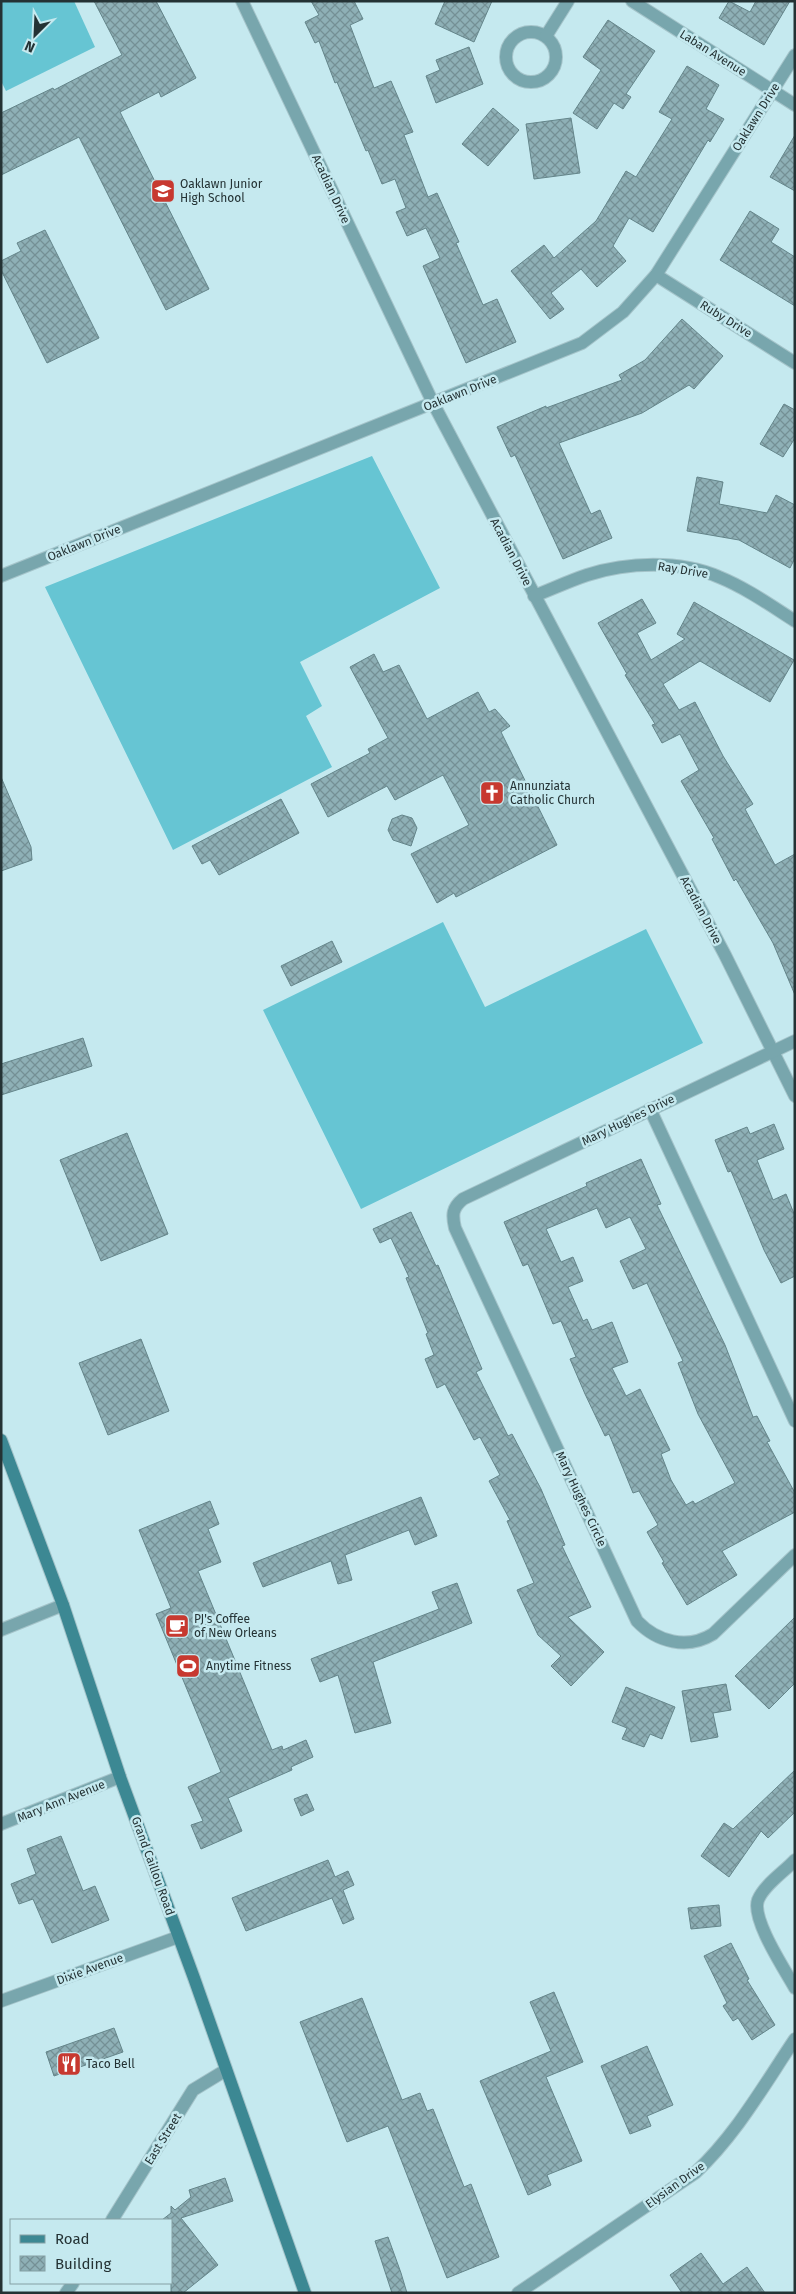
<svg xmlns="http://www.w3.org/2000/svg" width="796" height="2294" font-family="'Fira Sans',sans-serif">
<defs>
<pattern id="building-cross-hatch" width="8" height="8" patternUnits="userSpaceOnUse" patternTransform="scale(1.25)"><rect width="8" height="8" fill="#8eb0b6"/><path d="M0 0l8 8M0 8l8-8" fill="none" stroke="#749095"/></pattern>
</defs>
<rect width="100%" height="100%" fill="#c5e9ef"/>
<g fill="#66c5d3">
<polygon points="1,1 74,1 95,47 6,91 1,81"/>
<polygon points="372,456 440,588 300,662 322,706 306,716 332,767 173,850 45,587"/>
<polygon points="443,922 485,1007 646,929 703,1043 361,1209 263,1010"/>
</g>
<g fill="url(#building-cross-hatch)" stroke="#64858a" fill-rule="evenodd">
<polygon points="94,1 156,1 196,78 161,97 159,92 120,112 209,289 166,310 79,137 1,175 1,113 53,88 54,90 122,55"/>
<polygon points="311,1 354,1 363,19 350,25 374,88 391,81 413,132 404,135 428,197 437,193 459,242 456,243 483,305 497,299 516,342 466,363 423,266 440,258 426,228 407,236 396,212 406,208 395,179 382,184 368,150 366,151 337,82 335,83 319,41 315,43 305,22 319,15"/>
<polygon points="445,1 492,1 474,42 435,24"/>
<polygon points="729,1 750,12 756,1 790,1 764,45 719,18"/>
<polygon points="608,20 655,51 626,94 631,97 623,109 614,103 597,129 573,113 601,70 583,57"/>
<polygon points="469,47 483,84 436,103 426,76 440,70 436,60"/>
<polygon points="687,66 719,85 706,109 724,119 710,142 708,140 653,232 629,218 613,246 626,261 597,287 581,269 551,293 564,309 550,319 511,271 544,245 554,258 596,221 626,171 636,177 672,119 659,112"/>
<polygon points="493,108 519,130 488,166 462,144"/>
<polygon points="571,118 580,173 534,179 526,124"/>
<polygon points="795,135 795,191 770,177"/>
<polygon points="750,211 779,229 771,242 795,257 795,306 720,260"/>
<polygon points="45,230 99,338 47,363 1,270 1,261 21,251 17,243"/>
<polygon points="682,319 723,356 694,389 689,385 642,413 559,443 591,514 600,510 612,538 563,559 515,455 511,457 497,427 546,406 546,408 622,380 619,375 645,360"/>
<polygon points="784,404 795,410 795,438 783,457 760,444"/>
<polygon points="697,477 723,482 719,504 767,513 776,495 795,505 795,558 790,568 739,540 687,531"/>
<polygon points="642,599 656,623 637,633 651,660 685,639 677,634 694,602 794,660 770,702 700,661 663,684 679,710 695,702 723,756 753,804 745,809 775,865 795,854 795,995 773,943 736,879 734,881 712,839 714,838 681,781 699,770 680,734 662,743 652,725 655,724 625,675 627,674 598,623"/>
<polygon points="374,654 383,672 399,665 427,719 478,692 489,712 495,709 510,726 501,732 557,845 456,897 454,893 437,903 411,854 469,825 443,775 395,800 387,786 328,817 311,784 370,753 368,749 388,738 350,667"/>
<polygon points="1,777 31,847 32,860 1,871"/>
<polygon points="281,799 299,833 219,875 210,860 202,864 192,846"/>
<polygon points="402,815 412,818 417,828 411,846 393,840 388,830 392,819"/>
<polygon points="332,941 342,962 291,986 281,966"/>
<polygon points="83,1038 92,1066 1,1095 1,1064"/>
<polygon points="774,1124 784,1149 757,1160 773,1200 786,1194 795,1216 795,1276 781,1283 764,1250 731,1171 728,1172 715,1140 747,1127 750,1134"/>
<polygon points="127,1133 168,1234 101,1261 60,1160"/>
<path d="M641,1159L661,1204L657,1205L725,1345L753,1417L757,1416L770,1441L767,1442L795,1493V1512L722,1551L737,1575L687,1605L662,1563L664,1562L647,1532L658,1525L639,1491L633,1493L609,1434L605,1436L585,1394L570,1359L576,1357L561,1321L553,1324L528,1264L523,1266L504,1222L587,1186L586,1183ZM597,1208L606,1228L630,1217L646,1249L620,1261L633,1289L647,1283L683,1361L678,1363L698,1414L735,1483L695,1504L693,1501L686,1505L671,1480L661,1454L670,1450L640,1389L626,1396L612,1368L628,1362L612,1322L592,1330L587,1319L583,1321L568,1287L583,1281L573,1257L561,1262L546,1229Z"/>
<polygon points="411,1212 436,1266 438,1265 482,1369 476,1372 508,1436 512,1434 541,1489 565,1545 562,1546 591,1607 568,1617 604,1652 571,1686 551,1666 561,1656 538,1635 517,1590 534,1583 507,1521 510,1520 489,1481 500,1475 480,1437 474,1440 445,1384 437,1388 425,1359 434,1355 426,1334 428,1333 406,1278 409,1277 391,1238 380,1243 373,1229"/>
<polygon points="141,1339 169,1411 108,1435 79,1363"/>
<polygon points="421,1497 437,1536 415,1545 409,1530 345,1555 352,1580 338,1584 331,1561 263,1587 253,1563"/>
<polygon points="210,1501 219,1524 208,1529 221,1562 198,1571 272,1750 282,1746 283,1750 306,1740 313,1757 291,1767 292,1770 228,1798 242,1831 201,1849 191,1825 203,1821 188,1787 221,1772 156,1614 171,1608 139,1530"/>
<polygon points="457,1583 472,1623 373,1662 391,1723 355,1733 338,1675 320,1682 311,1659 439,1609 432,1592"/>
<polygon points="795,1617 795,1683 769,1709 735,1676"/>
<polygon points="726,1684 731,1710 713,1713 718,1737 691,1742 682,1691"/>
<polygon points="626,1687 675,1707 662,1739 650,1734 644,1747 622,1739 627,1728 612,1722"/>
<polygon points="795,1770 795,1812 768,1838 761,1831 729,1877 701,1856 724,1823 733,1829"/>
<polygon points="307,1794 314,1810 301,1816 294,1799"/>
<polygon points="61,1836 83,1891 95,1886 109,1920 52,1943 33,1899 19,1904 11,1884 36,1874 27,1849"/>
<polygon points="328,1860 335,1877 348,1871 354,1885 343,1890 354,1919 343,1924 332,1898 246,1931 232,1898"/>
<polygon points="719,1905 721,1926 691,1929 688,1908"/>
<polygon points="731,1943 749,1979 747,1980 775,2025 752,2040 738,2018 733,2021 723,2006 727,2003 704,1956"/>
<polygon points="554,1992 583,2062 546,2077 582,2161 547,2175 551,2185 528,2195 480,2081 551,2051 530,2002"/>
<polygon points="362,1998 402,2100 420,2093 427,2111 433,2109 464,2187 471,2184 499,2257 447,2278 388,2126 347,2142 300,2022"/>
<polygon points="114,2028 123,2052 54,2076 46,2052"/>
<polygon points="647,2046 673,2105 647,2116 651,2126 630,2134 601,2066"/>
<polygon points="225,2178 233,2201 181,2218 218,2265 183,2293 171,2293 171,2220 162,2220 171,2213 171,2206 175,2210 191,2197 189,2190"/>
<polygon points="388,2237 401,2273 407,2293 392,2293 375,2241"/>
<polygon points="701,2253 723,2284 747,2267 765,2293 682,2293 670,2275"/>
</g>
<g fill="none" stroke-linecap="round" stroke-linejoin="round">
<defs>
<g id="minor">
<polyline points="242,1 433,403 725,955 795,1096"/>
<polyline points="632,1 795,105"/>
<circle cx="531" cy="57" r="25"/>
<polyline points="546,36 568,1"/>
<polyline points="656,275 795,363"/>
<polyline points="1,576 582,343 623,312 656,275 795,55"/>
<path d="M534,596C552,589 569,581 587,575C627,562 680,560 719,577C746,588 770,605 795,621"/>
<path d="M795,1041L463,1199C452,1208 452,1215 455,1228L637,1621C657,1642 687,1650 713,1634L795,1555"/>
<polyline points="650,1109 795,1421"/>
<polyline points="1,1630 63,1605"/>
<polyline points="1,1824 120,1777"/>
<path d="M795,1860C784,1872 764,1885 758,1900C751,1919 785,1970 795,1988"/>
<polyline points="1,2001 178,1937"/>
<path d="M518,2293L695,2173C736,2135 764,2085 795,2039"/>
</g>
<g id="tertiary">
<polyline points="112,2220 193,2090 226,2070"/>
<polyline points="66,2293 73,2283"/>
</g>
<polyline id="secondary" points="1,1440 63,1605 120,1777 194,1978 305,2293"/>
</defs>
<use href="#minor" stroke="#a5c4ca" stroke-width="14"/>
<use href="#tertiary" stroke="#a5c4ca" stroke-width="14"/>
<use href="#secondary" stroke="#a5c4ca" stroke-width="14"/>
<use href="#minor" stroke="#78a6ad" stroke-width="12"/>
<use href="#tertiary" stroke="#78a6ad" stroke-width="12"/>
<use href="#secondary" stroke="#3c8893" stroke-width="12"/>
</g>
<defs>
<symbol id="school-square" viewBox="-11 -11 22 22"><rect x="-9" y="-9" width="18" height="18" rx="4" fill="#c73930" stroke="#c5e9ef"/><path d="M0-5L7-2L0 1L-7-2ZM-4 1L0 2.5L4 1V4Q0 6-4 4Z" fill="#fff"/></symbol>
<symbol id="church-square" viewBox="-11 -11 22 22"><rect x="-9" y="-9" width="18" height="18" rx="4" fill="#c73930" stroke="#c5e9ef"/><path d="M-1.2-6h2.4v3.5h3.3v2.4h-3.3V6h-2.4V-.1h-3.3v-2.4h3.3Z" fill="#fff"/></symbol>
<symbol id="cafe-square" viewBox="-11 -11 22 22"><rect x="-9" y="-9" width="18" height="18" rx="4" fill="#c73930" stroke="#c5e9ef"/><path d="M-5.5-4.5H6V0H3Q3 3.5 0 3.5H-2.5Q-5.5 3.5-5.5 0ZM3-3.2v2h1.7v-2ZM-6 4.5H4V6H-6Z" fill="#fff"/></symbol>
<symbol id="stadium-square" viewBox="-11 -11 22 22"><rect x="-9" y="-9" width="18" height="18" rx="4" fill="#c73930" stroke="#c5e9ef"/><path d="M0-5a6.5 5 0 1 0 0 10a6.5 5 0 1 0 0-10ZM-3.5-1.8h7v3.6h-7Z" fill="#fff"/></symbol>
<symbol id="restaurant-square" viewBox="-11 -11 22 22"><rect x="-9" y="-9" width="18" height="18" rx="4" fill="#c73930" stroke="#c5e9ef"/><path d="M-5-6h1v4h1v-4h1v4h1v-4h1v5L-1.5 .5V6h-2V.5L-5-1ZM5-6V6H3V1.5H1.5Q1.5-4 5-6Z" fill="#fff"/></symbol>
</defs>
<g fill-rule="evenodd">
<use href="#school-square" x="149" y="177" width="28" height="28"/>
<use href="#church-square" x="478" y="779" width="28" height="28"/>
<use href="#cafe-square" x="163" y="1612" width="28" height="28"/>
<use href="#stadium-square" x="174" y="1652" width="28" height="28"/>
<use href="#restaurant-square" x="55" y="2050" width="28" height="28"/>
</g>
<g text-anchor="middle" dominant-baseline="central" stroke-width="5" stroke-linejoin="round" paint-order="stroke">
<g font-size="12" fill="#243234" stroke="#c5e9ef">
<text transform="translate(713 53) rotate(32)">Laban Avenue</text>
<text transform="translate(756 117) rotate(-58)">Oaklawn Drive</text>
<text transform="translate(331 189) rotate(65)">Acadian Drive</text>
<text transform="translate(726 319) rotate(32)">Ruby Drive</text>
<text transform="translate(460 393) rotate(-22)">Oaklawn Drive</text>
<text transform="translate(84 543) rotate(-22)">Oaklawn Drive</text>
<text transform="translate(511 552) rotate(62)">Acadian Drive</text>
<text transform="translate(683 570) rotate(9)">Ray Drive</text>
<text transform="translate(701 910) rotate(62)">Acadian Drive</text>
<text transform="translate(628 1120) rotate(-26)">Mary Hughes Drive</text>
<text transform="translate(581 1499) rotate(65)">Mary Hughes Circle</text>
<text transform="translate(61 1801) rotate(-22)">Mary Ann Avenue</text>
<text transform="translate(153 1866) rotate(70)">Grand Caillou Road</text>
<text transform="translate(90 1969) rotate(-20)">Dixie Avenue</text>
<text transform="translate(163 2139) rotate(-58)">East Street</text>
<text transform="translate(675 2185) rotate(-36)">Elysian Drive</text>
</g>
<g font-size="12" fill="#243234" stroke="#c5e9ef" text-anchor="start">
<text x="180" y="184">Oaklawn Junior<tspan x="180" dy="14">High School</tspan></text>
<text x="510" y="786">Annunziata<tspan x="510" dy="14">Catholic Church</tspan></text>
<text x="194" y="1619">PJ's Coffee<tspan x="194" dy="14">of New Orleans</tspan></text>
<text x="206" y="1666">Anytime Fitness</text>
<text x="86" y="2064">Taco Bell</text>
</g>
</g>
<rect width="796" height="2294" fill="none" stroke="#243234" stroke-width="5"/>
<rect x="10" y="2219" width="162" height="65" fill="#c5e9ef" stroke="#85a0a4"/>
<rect x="20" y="2235" width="25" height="8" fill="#3c8893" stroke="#85a0a4"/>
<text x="55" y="2244" font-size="15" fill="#243234">Road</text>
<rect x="20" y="2256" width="25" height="15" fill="url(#building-cross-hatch)" stroke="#85a0a4"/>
<text x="55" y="2269" font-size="15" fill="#243234">Building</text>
<g transform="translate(35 35) rotate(204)" stroke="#c5e9ef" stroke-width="4" paint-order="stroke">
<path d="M0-4L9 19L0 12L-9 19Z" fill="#243234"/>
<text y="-8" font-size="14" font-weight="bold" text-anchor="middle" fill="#243234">N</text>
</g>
</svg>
